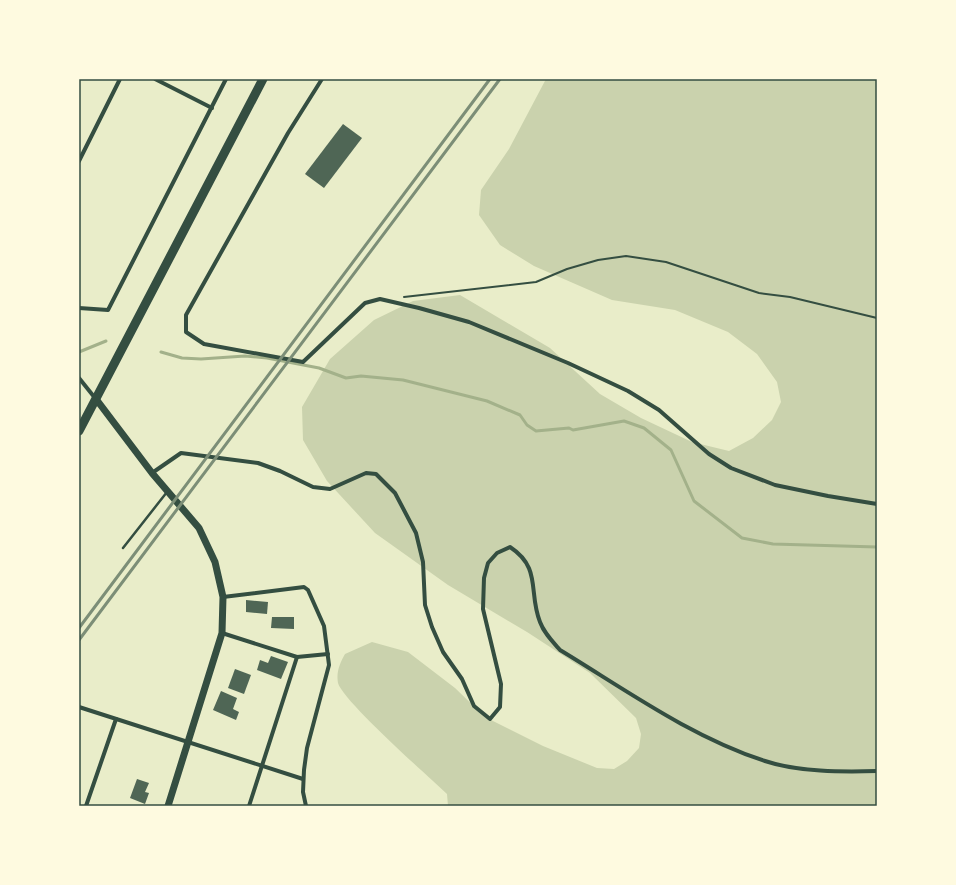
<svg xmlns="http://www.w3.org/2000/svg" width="956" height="885" font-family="'PT Sans Narrow',sans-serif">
<rect width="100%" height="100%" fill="#e9edc9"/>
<path fill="#cad2ad" d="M546,79H877V806H448L447,794C428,776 343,701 338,683C336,672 340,663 345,654L372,642L408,652L455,688L485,717L543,746L597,768L614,769L627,761L639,748L641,734L636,718L590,673L527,632L448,585L375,533L327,481L303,440L302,407L330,359L374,320L413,301L460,295L550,348L600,394L641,418L692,442L729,451L753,438L772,420L781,402L777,382L757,354L728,332L675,310L612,300L534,266L500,245L479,215L481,190L509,149Z"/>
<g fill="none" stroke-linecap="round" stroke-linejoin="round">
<g stroke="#a3b18a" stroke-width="3">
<polyline points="79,352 106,341"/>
<polyline points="161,352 182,358 201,359 245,356 267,358 319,368 346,378 361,376 403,380 487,401 520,415 527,425 536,431 569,428 573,430 624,421 644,428 671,450 694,501 742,538 773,544 877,547"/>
</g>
</g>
<g fill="#4f6655">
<polygon points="343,124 362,138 324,188 305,174"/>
<polygon points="246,600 268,602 267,614 246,612"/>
<polygon points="272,617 294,617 294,629 271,628"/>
<polygon points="271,656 288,662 281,679 257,670 260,660 268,663"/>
<polygon points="235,669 251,675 244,694 228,688"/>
<polygon points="221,691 237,698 233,709 239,712 236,720 213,710"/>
<polygon points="137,779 149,783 145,792 149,793 145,804 130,798"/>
</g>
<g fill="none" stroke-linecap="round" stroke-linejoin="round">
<polyline stroke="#344e41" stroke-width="2" points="404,297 536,282 567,269 598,260 626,256 666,262 759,293 790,297 877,318"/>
<polyline stroke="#344e41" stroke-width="2.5" points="123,548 167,492"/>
<g stroke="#344e41" stroke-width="4">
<polyline points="155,79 212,108"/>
<polyline points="322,79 288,133 186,315 186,332 204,344 303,362 365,303 380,299 419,308 469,322 568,363 628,391 659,410 709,454 731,468 775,485 828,496 877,504"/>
<polyline points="79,161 120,79"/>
<polyline points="79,308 108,310 226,79"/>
<polyline points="79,378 95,398"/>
<path d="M152,473L181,453L258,463L280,471L313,487L330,489L366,473L376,474L395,493L416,533L423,562L425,605L432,627L443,652L462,679L474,706L490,719L500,707L501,684L483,609L484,578L488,563L497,553L510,547C542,568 528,592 540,622C544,633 552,641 560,650C626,690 691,737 765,761C798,772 842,772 877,771"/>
<polyline points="223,597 304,587 308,590 324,626 329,665 307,748 304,770 303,792 306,806"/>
<polyline points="222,633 297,657 328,654"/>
<polyline points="79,707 303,779"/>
<polyline points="86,806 116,719"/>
<polyline points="249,806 297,657"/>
</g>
<polyline stroke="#344e41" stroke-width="7" points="96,399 152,473 199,528 215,562 223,597 222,633 168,806"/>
<polyline stroke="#344e41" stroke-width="9" points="79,431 263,79"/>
<g stroke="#7c8e77" stroke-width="3">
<polyline points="79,628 490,79"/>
<polyline points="79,640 500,79"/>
</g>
</g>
<rect width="956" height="885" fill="none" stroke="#fefae0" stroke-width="160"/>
<rect x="80" y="80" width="796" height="725" fill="none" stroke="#344e41" stroke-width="1.5"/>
</svg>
